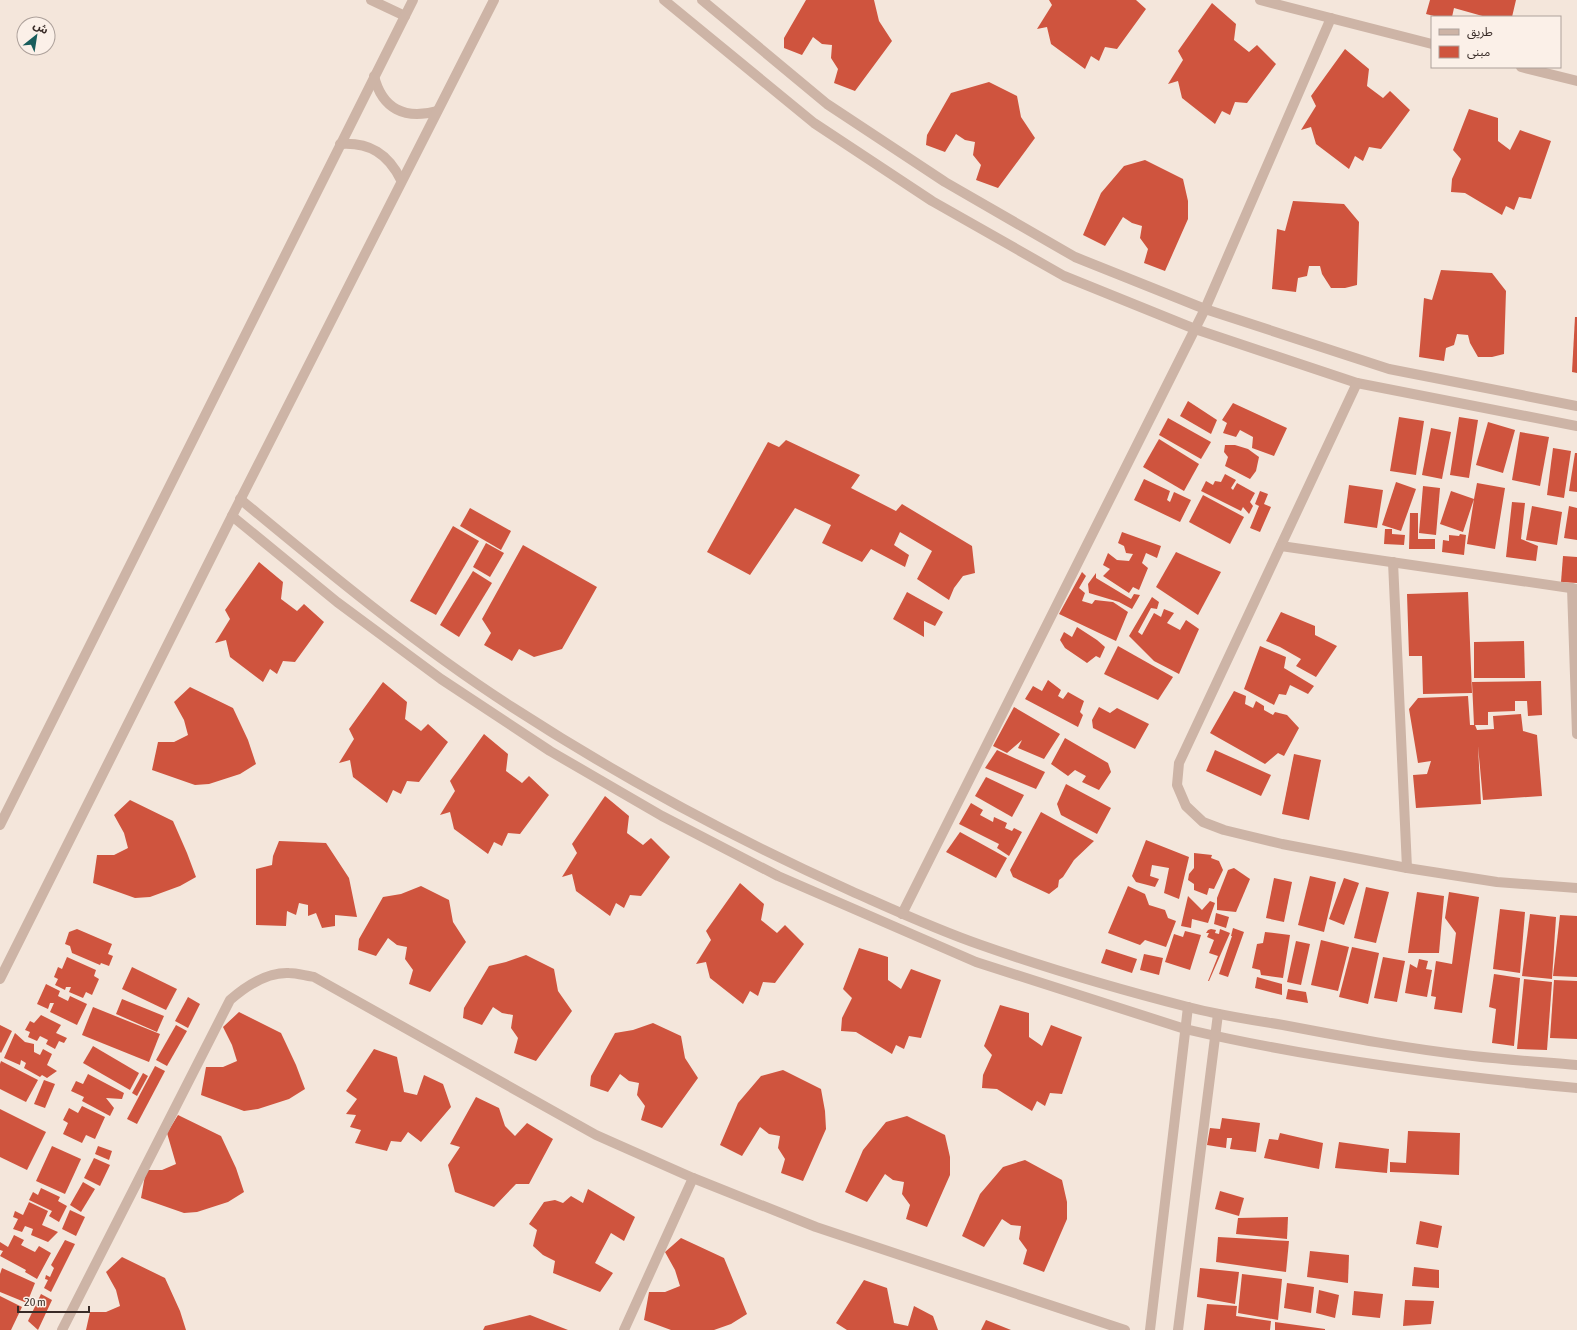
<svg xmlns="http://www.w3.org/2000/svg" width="1577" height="1330" font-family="'Asap Condensed','Noto Sans Arabic',sans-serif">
<rect width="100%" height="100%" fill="#f4e6db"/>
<g fill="#cf543e">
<polygon points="806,0 874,0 879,21 892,41 855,91 834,83 838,69 831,58 832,45 822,44 813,37 802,55 784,48 784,38"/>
<polygon points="1049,0 1136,0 1146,9 1117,49 1105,47 1099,61 1091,56 1085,69 1051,44 1047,27 1037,29 1052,5"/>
<polygon points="1430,0 1516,0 1512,17 1486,17 1454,8 1452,17 1438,17 1426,14"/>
<polygon points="1212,3 1236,24 1234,40 1249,52 1257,45 1276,64 1247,103 1235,102 1230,115 1222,111 1215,124 1182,98 1178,81 1168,84 1183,60 1178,51"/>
<polygon points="1345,49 1369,69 1367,86 1383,98 1390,91 1410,110 1381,149 1369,147 1363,161 1355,156 1349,169 1316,144 1311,127 1301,130 1316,106 1311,96"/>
<polygon points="989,82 1017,96 1021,117 1035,138 998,188 976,180 981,165 973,155 975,142 965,140 956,134 945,152 926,145 927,135 951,93"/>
<polygon points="1469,109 1498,118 1498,141 1510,150 1520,130 1551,141 1531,199 1519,197 1514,210 1506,206 1502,215 1465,193 1451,192 1452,179 1461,159 1453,150"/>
<polygon points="1145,160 1183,179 1188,201 1188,219 1165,271 1144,263 1148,249 1140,238 1142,226 1132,223 1123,217 1105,246 1083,235 1101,193 1124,166"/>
<polygon points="1293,201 1344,204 1359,222 1357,285 1345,288 1331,288 1322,274 1320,266 1309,266 1307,276 1298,278 1296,292 1272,289 1277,229 1285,231"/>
<polygon points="1441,270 1492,273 1506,291 1504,354 1492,357 1478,357 1470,343 1468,335 1457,334 1454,345 1446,348 1444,361 1419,357 1424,298 1432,300"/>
<polygon points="1575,317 1577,317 1577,373 1572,372"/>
<polygon points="1188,401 1217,420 1211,434 1180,416"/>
<polygon points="1233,403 1287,428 1274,456 1252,448 1253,437 1240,430 1236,437 1223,433 1227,423 1222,420"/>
<polygon points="1399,417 1424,421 1416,475 1390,471"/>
<polygon points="1459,417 1478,420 1469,478 1450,475"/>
<polygon points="1168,418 1211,442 1201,459 1159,435"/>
<polygon points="1488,422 1515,430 1503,473 1476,465"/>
<polygon points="1431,428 1451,432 1442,479 1422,475"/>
<polygon points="1520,432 1549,437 1540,486 1512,480"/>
<polygon points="1159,439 1199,464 1184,491 1143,467"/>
<polygon points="786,440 860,475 851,488 896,511 902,504 972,546 975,573 963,576 954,588 949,600 917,579 932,551 900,532 894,545 909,555 905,567 871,549 862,562 822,543 831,525 795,508 750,575 707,552 768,442 779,447"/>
<polygon points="1225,445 1235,445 1248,449 1259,457 1256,471 1250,479 1225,466 1228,457 1224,452"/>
<polygon points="1553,448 1571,451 1564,498 1547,495"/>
<polygon points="1575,453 1577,453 1577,492 1569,491"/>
<polygon points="1225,474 1236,480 1231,488 1233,490 1237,483 1255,493 1250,502 1253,506 1249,514 1243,507 1241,511 1201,491 1206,481 1213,485 1215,481 1221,482"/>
<polygon points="1144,479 1170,491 1167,500 1170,502 1174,492 1191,500 1180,522 1134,500"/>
<polygon points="1396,482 1416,489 1401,531 1382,525"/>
<polygon points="1477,483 1505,488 1495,549 1467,544 1474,499 1463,532 1440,524 1451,491 1474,499"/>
<polygon points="1349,485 1383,490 1377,528 1344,523"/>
<polygon points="1423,486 1440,488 1436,535 1419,533"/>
<polygon points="1260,491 1268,494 1264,504 1271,507 1260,532 1250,528 1259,506 1255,504"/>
<polygon points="1203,495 1244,517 1230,544 1189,522"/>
<polygon points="1512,502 1525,503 1521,539 1538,546 1536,561 1506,557"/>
<polygon points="1532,506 1562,512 1557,545 1526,540"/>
<polygon points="1569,506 1577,508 1577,540 1564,538"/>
<polygon points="470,508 511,531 501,550 460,526"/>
<polygon points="1410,513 1418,513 1418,539 1435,539 1435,549 1409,549"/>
<polygon points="453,526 479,541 436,615 410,601"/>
<polygon points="1385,529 1392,529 1392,534 1405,535 1404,545 1384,544"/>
<polygon points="1122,532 1161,546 1157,558 1146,553 1142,563 1148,568 1139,590 1133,587 1129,593 1103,576 1110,569 1103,565 1108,553 1117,560 1129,561 1133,554 1126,553 1124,546 1118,543"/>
<polygon points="1460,534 1466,535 1464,555 1442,552 1443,540 1449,541 1449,535 1459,536"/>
<polygon points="486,543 504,553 490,577 473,567"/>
<polygon points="523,545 597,587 562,649 534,657 519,649 512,661 484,645 491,633 482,619"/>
<polygon points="1176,552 1221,572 1198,615 1156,587"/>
<polygon points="1563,556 1577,557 1577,583 1561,582"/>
<polygon points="259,562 283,582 281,599 297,611 304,604 324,622 295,662 283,661 277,674 270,669 263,682 230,657 226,640 215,643 230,619 225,610"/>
<polygon points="473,571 492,583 459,637 440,625"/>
<polygon points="1082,572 1086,576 1079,588 1085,593 1082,601 1092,604 1095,600 1113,602 1128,612 1116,641 1059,614"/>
<polygon points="1096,573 1096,578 1131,599 1134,594 1140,595 1132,609 1119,602 1089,593 1088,584"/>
<polygon points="907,592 943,612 935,626 924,621 924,637 893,619"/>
<polygon points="1468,592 1472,693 1423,694 1422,656 1409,656 1407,594"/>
<polygon points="1152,597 1159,602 1157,609 1151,608 1138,632 1142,635 1154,613 1161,617 1164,609 1174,613 1167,623 1180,630 1186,620 1199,629 1179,674 1154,661 1129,636"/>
<polygon points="1281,612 1315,626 1315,635 1337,646 1316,677 1296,666 1301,659 1280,647 1266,641"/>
<polygon points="1077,627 1097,640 1105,647 1100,658 1096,656 1087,663 1065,648 1060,640 1064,632 1072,637"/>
<polygon points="1524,641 1525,678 1474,678 1474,642"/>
<polygon points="1118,646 1173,677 1158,700 1104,674"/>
<polygon points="1260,646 1286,657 1284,668 1314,686 1308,694 1290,685 1286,695 1279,694 1274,705 1244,689"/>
<polygon points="1048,680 1061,690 1058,696 1063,699 1068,692 1084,701 1080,712 1083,715 1078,727 1025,699 1033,686 1042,691"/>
<polygon points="1541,681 1542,715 1528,716 1527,701 1515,701 1515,711 1488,712 1488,725 1475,725 1477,730 1494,729 1493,716 1521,714 1523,731 1537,735 1542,796 1483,800 1478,746 1481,804 1416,808 1413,775 1427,774 1431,761 1418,763 1409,709 1418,698 1468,696 1470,725 1474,725 1472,682"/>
<polygon points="383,682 407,702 405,719 421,731 428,724 448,742 419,782 407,781 401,794 393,790 387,803 353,777 350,760 339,763 354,739 349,729"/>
<polygon points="190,687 233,708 248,740 256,764 240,774 209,784 195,785 152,770 158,742 174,742 188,735 184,720 174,702"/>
<polygon points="1234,691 1246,696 1245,704 1253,708 1256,701 1264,706 1264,710 1273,715 1275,712 1287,715 1299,728 1284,756 1278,753 1265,764 1210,733"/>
<polygon points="1014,707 1060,734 1044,759 1018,748 1022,740 1007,753 993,746"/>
<polygon points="1099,707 1110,713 1117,708 1149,724 1135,749 1093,728 1092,720"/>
<polygon points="484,734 508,754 506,771 522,783 529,776 549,795 520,834 508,833 502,846 494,842 488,854 454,829 450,812 440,815 455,791 450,781"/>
<polygon points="1065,738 1108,763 1111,772 1099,790 1082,782 1086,776 1075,770 1068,776 1051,764"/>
<polygon points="997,750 1045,772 1036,789 985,768"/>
<polygon points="1215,750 1271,775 1261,796 1206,771"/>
<polygon points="1294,754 1321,760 1309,820 1282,814"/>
<polygon points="986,777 1024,795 1012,817 975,796"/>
<polygon points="1066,784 1111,808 1097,834 1061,815 1057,804"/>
<polygon points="605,796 629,816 627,833 643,845 651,838 670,857 641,896 630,895 624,908 616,903 610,916 576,891 572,874 562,877 577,853 572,844"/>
<polygon points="130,800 173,821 187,853 196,877 180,886 150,897 135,898 93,883 97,855 114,855 128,848 124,833 114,815"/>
<polygon points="971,803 983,810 980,815 993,822 994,817 1007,823 1005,828 1012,831 1014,828 1022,832 1009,856 997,848 999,844 959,824"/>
<polygon points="1041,812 1094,841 1074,860 1063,877 1059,880 1058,887 1049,894 1013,877 1010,870"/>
<polygon points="960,832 1007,858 996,878 946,852"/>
<polygon points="1146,840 1189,857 1179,899 1164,893 1169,868 1152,865 1150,876 1159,879 1155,887 1136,882 1132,876"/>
<polygon points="279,841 326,843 349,878 357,917 335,915 335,926 322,928 316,913 308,916 308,905 299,903 296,915 287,911 286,926 256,925 256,869 272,865 273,856"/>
<polygon points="1194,853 1212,855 1211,858 1219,861 1223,870 1214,889 1209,888 1207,895 1194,890 1194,884 1188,880 1189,874 1194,868"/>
<polygon points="1234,868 1250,879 1236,912 1217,910 1217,898 1228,870"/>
<polygon points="1310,876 1336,882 1324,932 1298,925"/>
<polygon points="1274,878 1292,882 1284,922 1266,918"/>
<polygon points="1344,878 1359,883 1344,925 1329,919"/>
<polygon points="740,883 764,904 761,920 777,933 785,925 804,944 775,983 763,982 758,996 750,991 743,1004 710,978 706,962 696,964 711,940 706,931"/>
<polygon points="421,886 449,900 453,922 466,942 430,992 409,984 413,970 405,959 407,947 397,945 388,938 376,956 358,950 359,939 383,897 401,894"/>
<polygon points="1128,886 1145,894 1149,905 1165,910 1168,918 1176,921 1166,947 1145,940 1140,945 1108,933"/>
<polygon points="1366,887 1389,892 1376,943 1354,938"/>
<polygon points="1417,892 1444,896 1439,953 1408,953"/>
<polygon points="1449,892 1479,897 1462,1013 1434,1009 1436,997 1431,996 1436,961 1452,964 1456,933 1445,918"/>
<polygon points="1188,896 1202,910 1210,901 1215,903 1208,923 1192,919 1191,928 1181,926"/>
<polygon points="1500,909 1525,912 1520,973 1493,969"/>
<polygon points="1216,913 1229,917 1226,928 1214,924"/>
<polygon points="1530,914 1556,917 1552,979 1522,976"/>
<polygon points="1560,915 1577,916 1577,977 1553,976"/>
<polygon points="1233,928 1244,932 1228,977 1219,974 1232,936 1231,936"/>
<polygon points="77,929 112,944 108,954 113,956 109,966 101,963 100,965 72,953 70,946 65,944 69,932"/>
<polygon points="1211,929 1216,930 1215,933 1219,934 1220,929 1230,933 1209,981 1208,981 1218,956 1209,953 1214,940 1207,937 1209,933 1206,933 1208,930"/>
<polygon points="1185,931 1201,935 1190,970 1165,962 1174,934 1183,937"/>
<polygon points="1265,932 1290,935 1283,978 1261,975 1260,970 1252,968 1257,944 1263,943"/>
<polygon points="1321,940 1349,947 1338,991 1311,985"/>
<polygon points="1296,941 1310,944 1301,985 1287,982"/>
<polygon points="1352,947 1379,953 1368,1004 1339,997"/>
<polygon points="859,948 888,957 888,980 901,989 911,969 941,980 921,1038 909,1036 904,1049 896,1045 892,1054 856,1032 841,1031 842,1018 852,998 843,989"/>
<polygon points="1106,949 1137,959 1132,973 1101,963"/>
<polygon points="1144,954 1163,958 1159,975 1140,970"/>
<polygon points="526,955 554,969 558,991 572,1011 536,1061 514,1053 518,1038 511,1028 513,1015 502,1013 493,1007 482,1025 463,1018 464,1008 489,966 506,962"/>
<polygon points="67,957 96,970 94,976 99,979 92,995 86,992 83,998 69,992 71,987 66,987 65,990 55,985 58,979 54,977 58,967 62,969"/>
<polygon points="1383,957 1405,961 1397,1002 1374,998"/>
<polygon points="1419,959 1428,961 1426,969 1432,970 1427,997 1405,993 1410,964 1417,968"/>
<polygon points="132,967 177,989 166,1010 122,989"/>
<polygon points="1494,974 1520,978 1514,1046 1492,1043 1496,1009 1489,1007"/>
<polygon points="1257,977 1282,984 1282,995 1255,988"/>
<polygon points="1524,979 1552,982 1547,1050 1517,1049"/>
<polygon points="1554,980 1577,981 1577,1039 1550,1038"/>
<polygon points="46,984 60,991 58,996 68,1001 70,996 87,1004 77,1025 50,1012 54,1003 50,1003 48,1009 37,1004"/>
<polygon points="1288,989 1306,992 1308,1003 1286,999"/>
<polygon points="188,997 200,1004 188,1028 175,1021"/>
<polygon points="122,999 164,1016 157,1032 116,1014"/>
<polygon points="1000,1005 1029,1013 1029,1037 1042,1046 1051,1025 1082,1037 1062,1094 1050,1093 1045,1106 1037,1101 1032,1111 997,1089 982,1088 983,1075 992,1055 984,1046"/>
<polygon points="93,1007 160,1034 149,1062 82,1035"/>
<polygon points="239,1012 281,1033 296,1065 305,1089 289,1099 258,1109 244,1111 201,1095 206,1067 223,1067 237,1061 232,1045 223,1027"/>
<polygon points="41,1015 61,1025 56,1033 67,1038 64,1043 59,1041 55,1049 46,1044 48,1040 40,1036 37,1041 28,1037 30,1032 25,1030 30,1021 34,1023"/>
<polygon points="653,1023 681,1036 685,1058 698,1078 662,1128 641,1120 645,1106 637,1095 639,1083 629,1081 620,1074 608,1092 590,1086 591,1076 615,1033 633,1030"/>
<polygon points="0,1025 12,1031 1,1053 0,1052"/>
<polygon points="176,1025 187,1031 167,1066 156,1060"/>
<polygon points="15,1033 25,1042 34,1044 34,1052 40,1055 43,1049 52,1054 47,1065 57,1071 47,1078 42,1075 40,1077 24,1068 26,1063 21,1060 20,1065 4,1058"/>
<polygon points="93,1046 139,1073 130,1090 83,1063"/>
<polygon points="374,1049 397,1057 404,1092 417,1095 424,1075 443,1084 451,1107 421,1142 408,1132 401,1142 391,1141 387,1151 355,1143 361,1130 350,1127 356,1115 346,1114 357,1099 346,1091"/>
<polygon points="1,1061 38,1080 26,1102 0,1089 0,1064"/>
<polygon points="155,1066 165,1071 137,1124 127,1119"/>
<polygon points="783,1070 821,1089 825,1111 826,1129 803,1181 781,1173 785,1159 778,1148 780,1136 769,1134 760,1127 742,1156 720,1145 738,1103 761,1076"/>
<polygon points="143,1073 148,1076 137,1096 132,1093"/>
<polygon points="88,1074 124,1093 122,1099 106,1098 114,1108 110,1116 82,1101 84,1097 71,1091 76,1081 83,1084"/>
<polygon points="44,1080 55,1084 45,1108 34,1104"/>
<polygon points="476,1097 499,1108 505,1126 515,1136 527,1123 553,1139 529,1184 516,1184 494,1207 455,1192 448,1165 460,1147 450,1144"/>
<polygon points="82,1106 105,1117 95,1139 86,1135 82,1143 63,1134 68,1123 63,1120 69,1108 78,1113"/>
<polygon points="0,1109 46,1132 27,1170 0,1157"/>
<polygon points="178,1115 221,1136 236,1168 244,1192 228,1202 197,1212 184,1213 141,1198 146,1170 162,1170 176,1164 167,1133"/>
<polygon points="907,1116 945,1135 950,1157 950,1175 927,1227 906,1219 910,1205 902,1194 904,1182 893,1180 885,1174 867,1202 845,1192 863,1150 886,1122"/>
<polygon points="1222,1118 1260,1123 1256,1152 1230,1149 1232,1138 1227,1138 1226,1148 1207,1145 1210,1128 1220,1129"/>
<polygon points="1408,1131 1460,1133 1459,1175 1390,1172 1390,1162 1406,1163"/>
<polygon points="1280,1133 1323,1143 1319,1169 1264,1158 1269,1139 1278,1140"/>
<polygon points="1339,1142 1389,1149 1387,1173 1335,1168"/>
<polygon points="52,1146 81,1159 65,1194 36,1181"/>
<polygon points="98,1146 112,1151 109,1160 95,1154"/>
<polygon points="94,1158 110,1165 100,1186 84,1178"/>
<polygon points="1025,1160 1062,1180 1067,1202 1067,1219 1044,1272 1023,1264 1027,1250 1019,1239 1021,1226 1011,1225 1002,1219 984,1247 962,1236 980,1194 1003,1167"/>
<polygon points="83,1182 95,1189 81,1212 70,1205"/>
<polygon points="41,1188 60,1197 58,1201 67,1206 59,1222 49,1216 52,1211 29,1200 33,1192 38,1195"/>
<polygon points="588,1189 635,1217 624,1241 611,1233 595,1263 613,1273 600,1292 553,1273 555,1261 543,1255 533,1246 537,1230 529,1224 544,1202 555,1200 563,1203 571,1196 583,1203"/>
<polygon points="1220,1191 1244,1198 1239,1216 1215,1209"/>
<polygon points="29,1202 48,1211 42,1225 58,1232 48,1242 31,1235 33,1229 25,1226 22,1232 13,1229 18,1219 13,1217 15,1211 23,1215"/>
<polygon points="70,1210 85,1217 76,1236 62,1229"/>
<polygon points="1288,1217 1287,1239 1236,1234 1238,1218"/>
<polygon points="1420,1221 1442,1226 1438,1248 1416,1244"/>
<polygon points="14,1235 24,1240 21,1245 35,1252 39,1246 51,1253 37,1279 25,1272 26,1270 0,1256 3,1251 0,1250 0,1242 8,1247"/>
<polygon points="1218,1237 1289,1241 1286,1272 1216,1262"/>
<polygon points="681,1238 724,1258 747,1314 731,1324 714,1330 671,1330 644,1320 649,1292 665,1292 680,1286 675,1270 665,1252"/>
<polygon points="65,1240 75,1244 51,1292 44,1288 48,1280 45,1279 46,1275 50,1277 54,1268 51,1265"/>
<polygon points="1310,1251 1349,1255 1348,1283 1307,1277"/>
<polygon points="122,1257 165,1278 180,1311 186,1330 86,1330 90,1312 106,1312 120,1306 116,1290 106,1272"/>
<polygon points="1414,1267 1439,1270 1439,1288 1412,1286"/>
<polygon points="2,1268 35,1283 27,1303 0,1292 0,1274"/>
<polygon points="1200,1268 1239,1272 1235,1304 1197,1297"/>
<polygon points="1242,1274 1282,1279 1278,1320 1238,1313"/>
<polygon points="864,1280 887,1288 894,1323 908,1326 914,1306 933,1316 938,1330 847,1330 836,1323"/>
<polygon points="1287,1283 1314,1287 1311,1313 1284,1308"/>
<polygon points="1319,1290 1339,1295 1335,1318 1316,1313"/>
<polygon points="1354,1291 1383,1294 1380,1318 1352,1315"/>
<polygon points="41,1294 52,1300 38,1330 28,1321"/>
<polygon points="0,1296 22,1307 11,1330 0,1330"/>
<polygon points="1405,1300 1434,1301 1431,1324 1403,1326"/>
<polygon points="1207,1304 1237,1306 1236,1316 1271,1321 1270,1330 1204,1330"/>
<polygon points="530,1315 568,1330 483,1330 485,1326"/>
<polygon points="986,1320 1011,1330 981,1330"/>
<polygon points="1275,1322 1325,1329 1325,1330 1275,1330"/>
</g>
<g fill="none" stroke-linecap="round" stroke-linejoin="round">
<g stroke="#cdb4a6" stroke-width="10">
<polyline points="371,0 405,16"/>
<polyline points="664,0 814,123 932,201 1064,276 1195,329 1357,383 1577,426"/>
<polyline points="702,0 827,104 945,182 1075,257 1205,309 1389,369 1577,406"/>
<polyline points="1260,0 1432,44"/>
<polyline points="1521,67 1577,81"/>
<polyline points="1357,383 1179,763 1177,785 1186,806 1203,822 1224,830 1282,844 1407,868 1497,882 1577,888"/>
<path d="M240,499C328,572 416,645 512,707C620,777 733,838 851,891C894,910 937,930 981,945C1049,969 1118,989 1188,1007C1219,1015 1251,1020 1283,1025C1346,1037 1409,1049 1473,1056C1508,1060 1542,1062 1577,1065"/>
<path d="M232,516L337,602L441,679L550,751L662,816L778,876L976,962L1185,1029C1313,1059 1445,1076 1577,1088"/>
<polyline points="1281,546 1577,589"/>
<polyline points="1393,562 1407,868"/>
<polyline points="1572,588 1577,734"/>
<polyline points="902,914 1205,309 1331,18"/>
<path d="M62,1330L230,1000C246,986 267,972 289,973C297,973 306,976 314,977L596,1135L693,1178L816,1227L1125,1330"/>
<polyline points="624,1330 693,1178"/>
<polyline points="1150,1330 1188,1007"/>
<polyline points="1178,1330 1218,1014"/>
</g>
<g stroke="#cdb4a6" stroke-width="10">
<path d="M374,76C382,109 405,120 437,111"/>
<path d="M340,144C370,142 388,154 401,180"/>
<polyline points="0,825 413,0"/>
<polyline points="0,979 232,516 494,0"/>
</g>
</g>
<rect x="1431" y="16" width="130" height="52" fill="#fbf0e8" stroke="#ada19b"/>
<rect x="1439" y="29" width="20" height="6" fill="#cdb4a6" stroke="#ada19b"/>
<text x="1467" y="36" font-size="12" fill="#382b27">طريق</text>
<rect x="1439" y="46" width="20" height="12" fill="#cf543e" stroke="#ada19b"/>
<text x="1467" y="56" font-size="12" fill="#382b27">مبنى</text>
<g transform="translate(36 36) rotate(30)"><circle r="19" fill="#fbf0e8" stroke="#ada19b"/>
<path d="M0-3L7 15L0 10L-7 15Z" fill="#195d5c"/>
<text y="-6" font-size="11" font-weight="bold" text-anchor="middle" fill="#382b27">ش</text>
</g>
<path d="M18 1306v6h71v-6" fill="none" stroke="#382b27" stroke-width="2"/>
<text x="24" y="1306" font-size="12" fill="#382b27" stroke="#fbf0e8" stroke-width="3" paint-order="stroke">20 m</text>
</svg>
